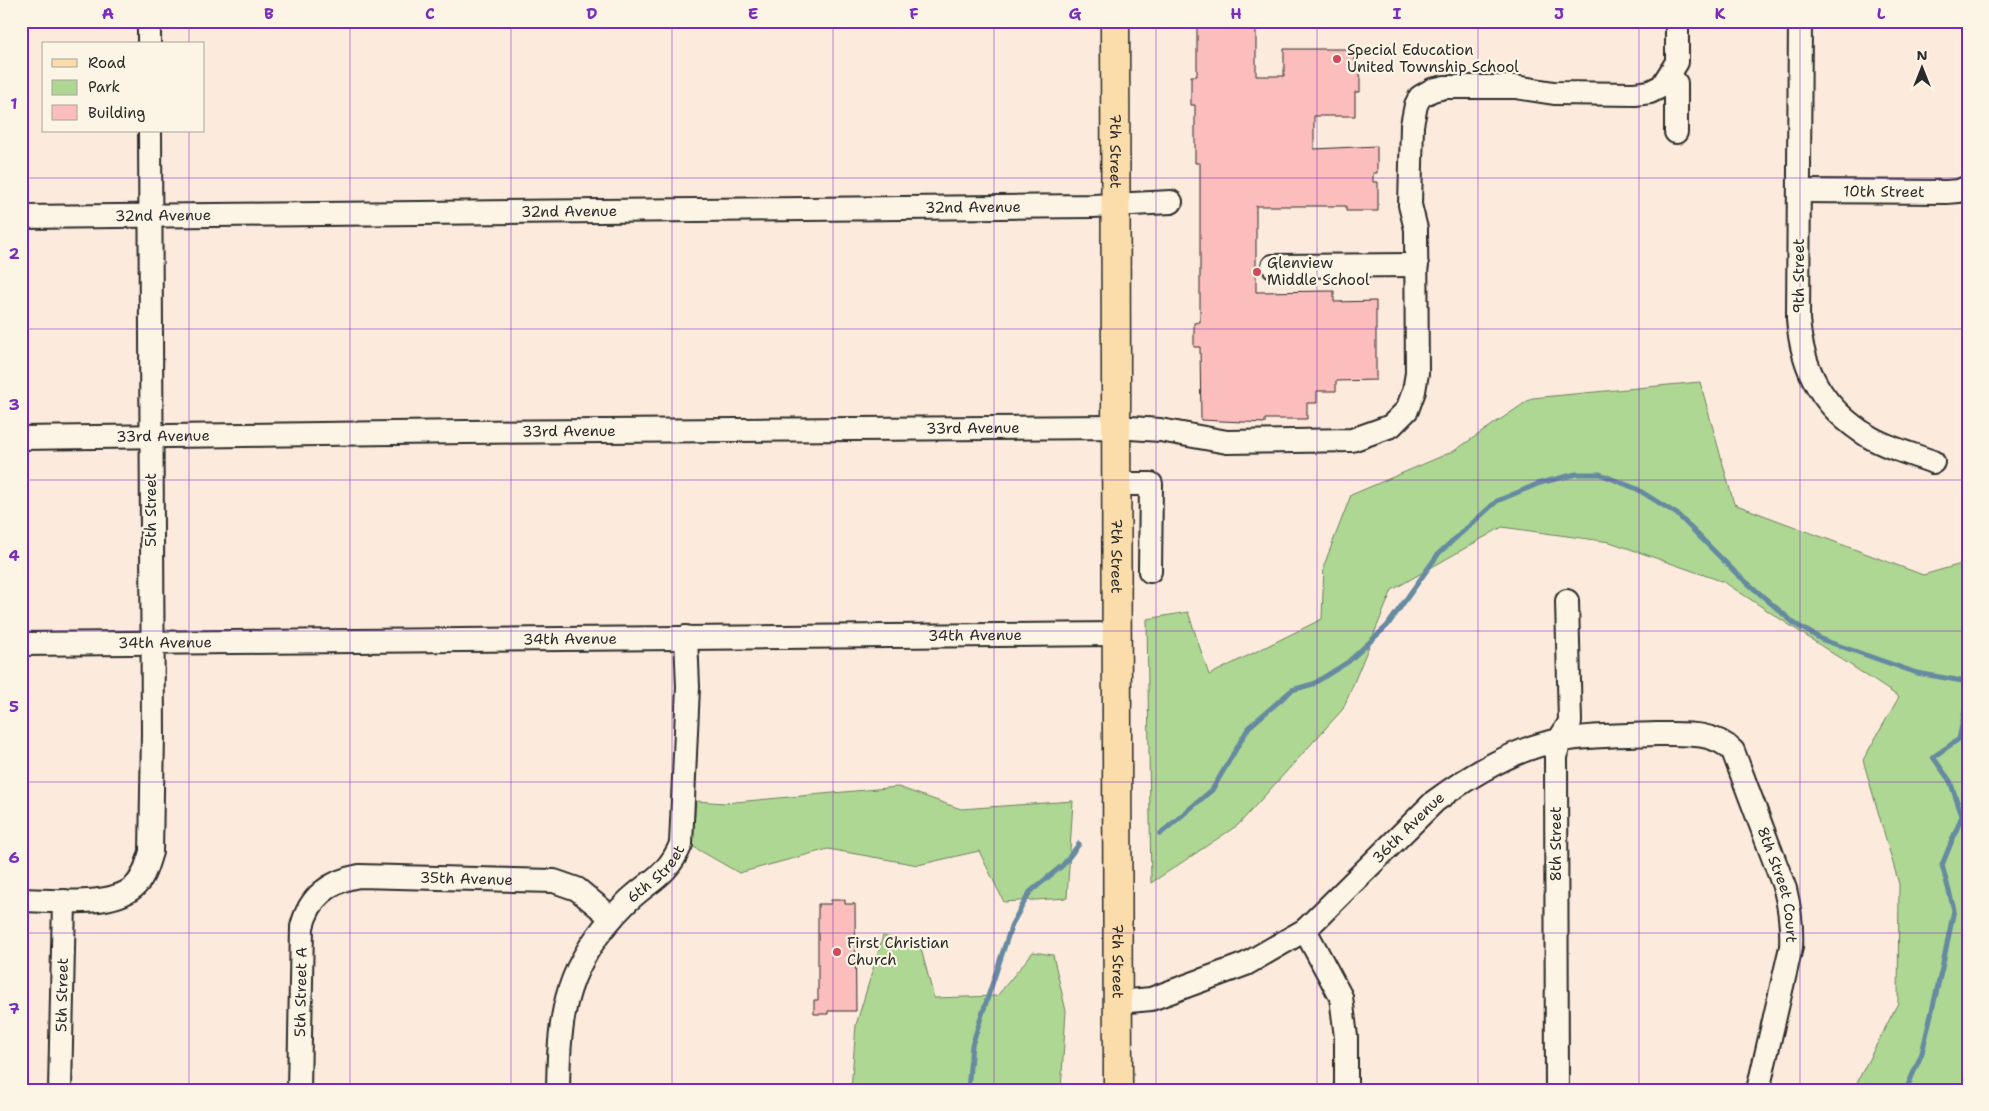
<svg xmlns="http://www.w3.org/2000/svg" width="1989" height="1111" font-family="'Shantell Sans',sans-serif">
<rect width="100%" height="100%" fill="#fceadd"/>
<filter id="ink" filterUnits="userSpaceOnUse"><feTurbulence type="fractalNoise" baseFrequency=".02" numOctaves="2"/><feDisplacementMap in="SourceGraphic" scale="10" xChannelSelector="R" yChannelSelector="G"/><feConvolveMatrix kernelMatrix="1 2 1 2 8 2 1 2 1" color-interpolation-filters="sRGB"/></filter>
<g filter="url(#ink)">
<g fill="#aed793" stroke="#6c815f">
<polygon points="1700,382 1734,504 1923,575 1968,562 1968,1086 1965,1090 1853,1090 1898,1003 1899,884 1863,760 1899,697 1724,582 1610,542 1502,527 1392,590 1343,709 1238,825 1151,883 1147,619 1188,612 1209,675 1322,619 1324,565 1351,495 1454,451 1532,398"/>
<polygon points="898,787 961,809 1073,801 1067,898 1004,902 979,851 918,865 828,849 739,873 692,846 696,801 725,803"/>
<polygon points="883,936 920,945 934,998 997,996 1033,952 1053,955 1066,1011 1061,1090 851,1090 856,1025"/>
</g>
<g fill="none" stroke-linecap="round" stroke-linejoin="round">
<g stroke="#668aa0" stroke-width="5">
<polyline points="1160,834 1212,790 1249,727 1292,690 1313,684 1348,662 1387,626 1439,553 1497,501 1540,483 1576,474 1600,474 1637,489 1677,514 1737,574 1795,624 1823,640 1917,673 1968,682"/>
<polyline points="1012,924 1030,892 1063,865 1079,844"/>
<polyline points="968,1090 972,1045 1011,927"/>
<polyline points="1906,1090 1922,1053 1942,968 1954,910 1942,865 1962,816 1950,781 1933,757 1959,739 1968,698"/>
</g>
</g>
<g fill="#fbbebd" stroke="#2b2b2b">
<polygon points="1197,21 1256,21 1256,76 1284,76 1284,49 1355,49 1355,65 1360,65 1360,92 1355,92 1355,116 1314,116 1314,149 1377,146 1377,173 1373,173 1373,182 1378,182 1378,211 1346,211 1346,206 1256,206 1256,292 1334,291 1334,302 1376,301 1376,380 1336,381 1336,391 1317,391 1317,403 1307,403 1307,419 1265,419 1265,423 1201,420 1200,347 1194,347 1194,323 1200,322 1200,163 1195,163 1195,105 1191,105 1191,76 1197,76"/>
<polygon points="831,900 845,900 845,904 855,904 856,1011 828,1011 828,1014 814,1014 814,1000 818,1000 818,904 831,904"/>
</g>
<g fill="none" stroke-linecap="round" stroke-linejoin="round">
<defs>
<g id="minor">
<polyline points="149,21 149,44"/>
<path d="M1800,21L1798,319C1802,371 1823,408 1868,436C1887,448 1912,454 1933,462"/>
<polyline points="1670,75 1676,83 1676,132"/>
<path id="s1" d="M1799,191L1946,192L1959,191L1968,187"/>
<path id="s2" d="M21,217L1093,206L1171,202"/>
<polyline points="1273,266 1417,265"/>
<path id="s3" d="M21,438L466,432L1116,427L1160,430L1227,442L1352,440L1391,426L1407,410L1414,391L1417,373L1416,229L1410,205L1412,125L1416,105L1420,97L1432,90L1445,87H1515L1554,93L1635,94L1650,92L1662,86L1677,62V21"/>
<polyline points="1116,484 1151,484 1150,571"/>
<path id="s4" d="M21,644L1117,634"/>
<path d="M21,900C52,900 110,908 134,887C144,878 147,864 151,852L153,734L150,131"/>
<polyline points="1305,930 1341,997 1346,1037 1346,1090"/>
<path id="s5" d="M1118,1002L1151,999L1246,964L1305,930L1435,801C1469,776 1519,746 1562,740C1593,735 1625,735 1657,734C1682,734 1714,731 1733,751L1785,889C1790,909 1792,927 1791,947L1758,1090"/>
<path id="s6" d="M60,1090L64,901"/>
<path id="s7" d="M299,1090L302,927C309,897 330,881 359,876L554,881L577,889L612,918"/>
<path id="s8" d="M558,1090C559,1010 566,964 624,905C647,881 667,878 681,844L688,687L686,637"/>
<polyline points="1557,1090 1556,758 1559,740 1570,722 1567,601"/>
</g>
<g id="major">
<path id="s9" d="M1115,21L1118,1090"/>
</g>
</defs>
<use href="#minor" stroke="#2b2b2b" stroke-width="26"/>
<use href="#major" stroke="#2b2b2b" stroke-width="31"/>
<use href="#minor" stroke="#fcf5e5" stroke-width="22"/>
<use href="#major" stroke="#faddab" stroke-width="28"/>
</g>
</g>
<path fill="none" stroke="#7b2cbf" stroke-width="1" stroke-opacity="0.55" d="M189,21V44M350,21V1090M511,21V1090M672,21V1090M833,21V1090M994,21V1090M1156,21V1090M1317,21V1090M1478,21V1090M1639,21V1090M1800,21V1090M189,131V1090M21,178H1968M21,329H1968M21,480H1968M21,631H1968M21,782H1968M21,933H1968"/>
<g fill="#d1495b" stroke="#fcf5e5" stroke-width="2">
<circle cx="1337" cy="59" r="5"/>
<circle cx="1257" cy="272" r="5"/>
<circle cx="837" cy="952" r="5"/>
</g>
<g text-anchor="middle" dominant-baseline="central" stroke-width="4.5" stroke-linejoin="round" paint-order="stroke">
<g font-size="15" fill="#2b2b2b" stroke="#fcf5e5" text-anchor="start">
<text x="1347" y="50">Special Education<tspan x="1347" dy="17">United Township School</tspan></text>
<text x="1267" y="263">Glenview<tspan x="1267" dy="17">Middle School</tspan></text>
<text x="847" y="943">First Christian<tspan x="847" dy="17">Church</tspan></text>
</g>
<g font-size="15" fill="#2b2b2b" stroke="#fcf5e5">
<text stroke="none"><textPath href="#s9" startOffset="130">7th Street</textPath></text>
<text stroke="none"><textPath href="#s1" startOffset="85">10th Street</textPath></text>
<text stroke="none"><textPath href="#s2" startOffset="952">32nd Avenue</textPath></text>
<text stroke="none"><textPath href="#s2" startOffset="548">32nd Avenue</textPath></text>
<text stroke="none"><textPath href="#s2" startOffset="142">32nd Avenue</textPath></text>
<text transform="translate(1799 276) rotate(-90)">9th Street</text>
<text stroke="none"><textPath href="#s3" startOffset="952">33rd Avenue</textPath></text>
<text stroke="none"><textPath href="#s3" startOffset="548">33rd Avenue</textPath></text>
<text stroke="none"><textPath href="#s3" startOffset="142">33rd Avenue</textPath></text>
<text transform="translate(151 510) rotate(-90)">5th Street</text>
<text stroke="none"><textPath href="#s9" startOffset="535">7th Street</textPath></text>
<text stroke="none"><textPath href="#s4" startOffset="954">34th Avenue</textPath></text>
<text stroke="none"><textPath href="#s4" startOffset="549">34th Avenue</textPath></text>
<text stroke="none"><textPath href="#s4" startOffset="144">34th Avenue</textPath></text>
<text stroke="none"><textPath href="#s5" startOffset="348">36th Avenue</textPath></text>
<text transform="translate(1556 844) rotate(-90)">8th Street</text>
<text stroke="none"><textPath href="#s8" startOffset="248">6th Street</textPath></text>
<text stroke="none"><textPath href="#s7" startOffset="352">35th Avenue</textPath></text>
<text stroke="none"><textPath href="#s5" startOffset="845">8th Street Court</textPath></text>
<text stroke="none"><textPath href="#s9" startOffset="940">7th Street</textPath></text>
<text stroke="none"><textPath href="#s7" startOffset="98">5th Street A</textPath></text>
<text stroke="none"><textPath href="#s6" startOffset="95">5th Street</textPath></text>
</g>
</g>
<rect width="1989" height="1111" fill="none" stroke="#fcf5e5" stroke-width="55"/>
<rect x="42" y="42" width="162" height="90" fill="#fcf5e5" stroke="#a8a49b"/>
<rect x="52" y="59" width="25" height="8" fill="#faddab" stroke="#a8a49b"/>
<text x="88" y="68" font-size="15" fill="#2b2b2b">Road</text>
<rect x="52" y="80" width="25" height="15" fill="#aed793" stroke="#a8a49b"/>
<text x="88" y="92" font-size="15" fill="#2b2b2b">Park</text>
<rect x="52" y="105" width="25" height="15" fill="#fbbebd" stroke="#a8a49b"/>
<text x="88" y="118" font-size="15" fill="#2b2b2b">Building</text>
<g transform="translate(1922 68)" stroke="#fcf5e5" stroke-width="4" paint-order="stroke">
<path d="M0-4L9 19L0 12L-9 19Z" fill="#2b2b2b"/>
<text y="-8" font-size="14" font-weight="bold" text-anchor="middle" fill="#2b2b2b">N</text>
</g>
<rect x="28" y="28" width="1934" height="1056" fill="none" stroke="#7b2cbf" stroke-width="2"/>
<g font-size="16" text-anchor="middle" font-weight="bold" fill="#7b2cbf">
<text x="108" y="19">A</text>
<text x="269" y="19">B</text>
<text x="430" y="19">C</text>
<text x="592" y="19">D</text>
<text x="753" y="19">E</text>
<text x="914" y="19">F</text>
<text x="1075" y="19">G</text>
<text x="1236" y="19">H</text>
<text x="1397" y="19">I</text>
<text x="1559" y="19">J</text>
<text x="1720" y="19">K</text>
<text x="1881" y="19">L</text>
<text x="14" y="109">1</text>
<text x="14" y="259">2</text>
<text x="14" y="410">3</text>
<text x="14" y="561">4</text>
<text x="14" y="712">5</text>
<text x="14" y="863">6</text>
<text x="14" y="1014">7</text>
</g>
</svg>
